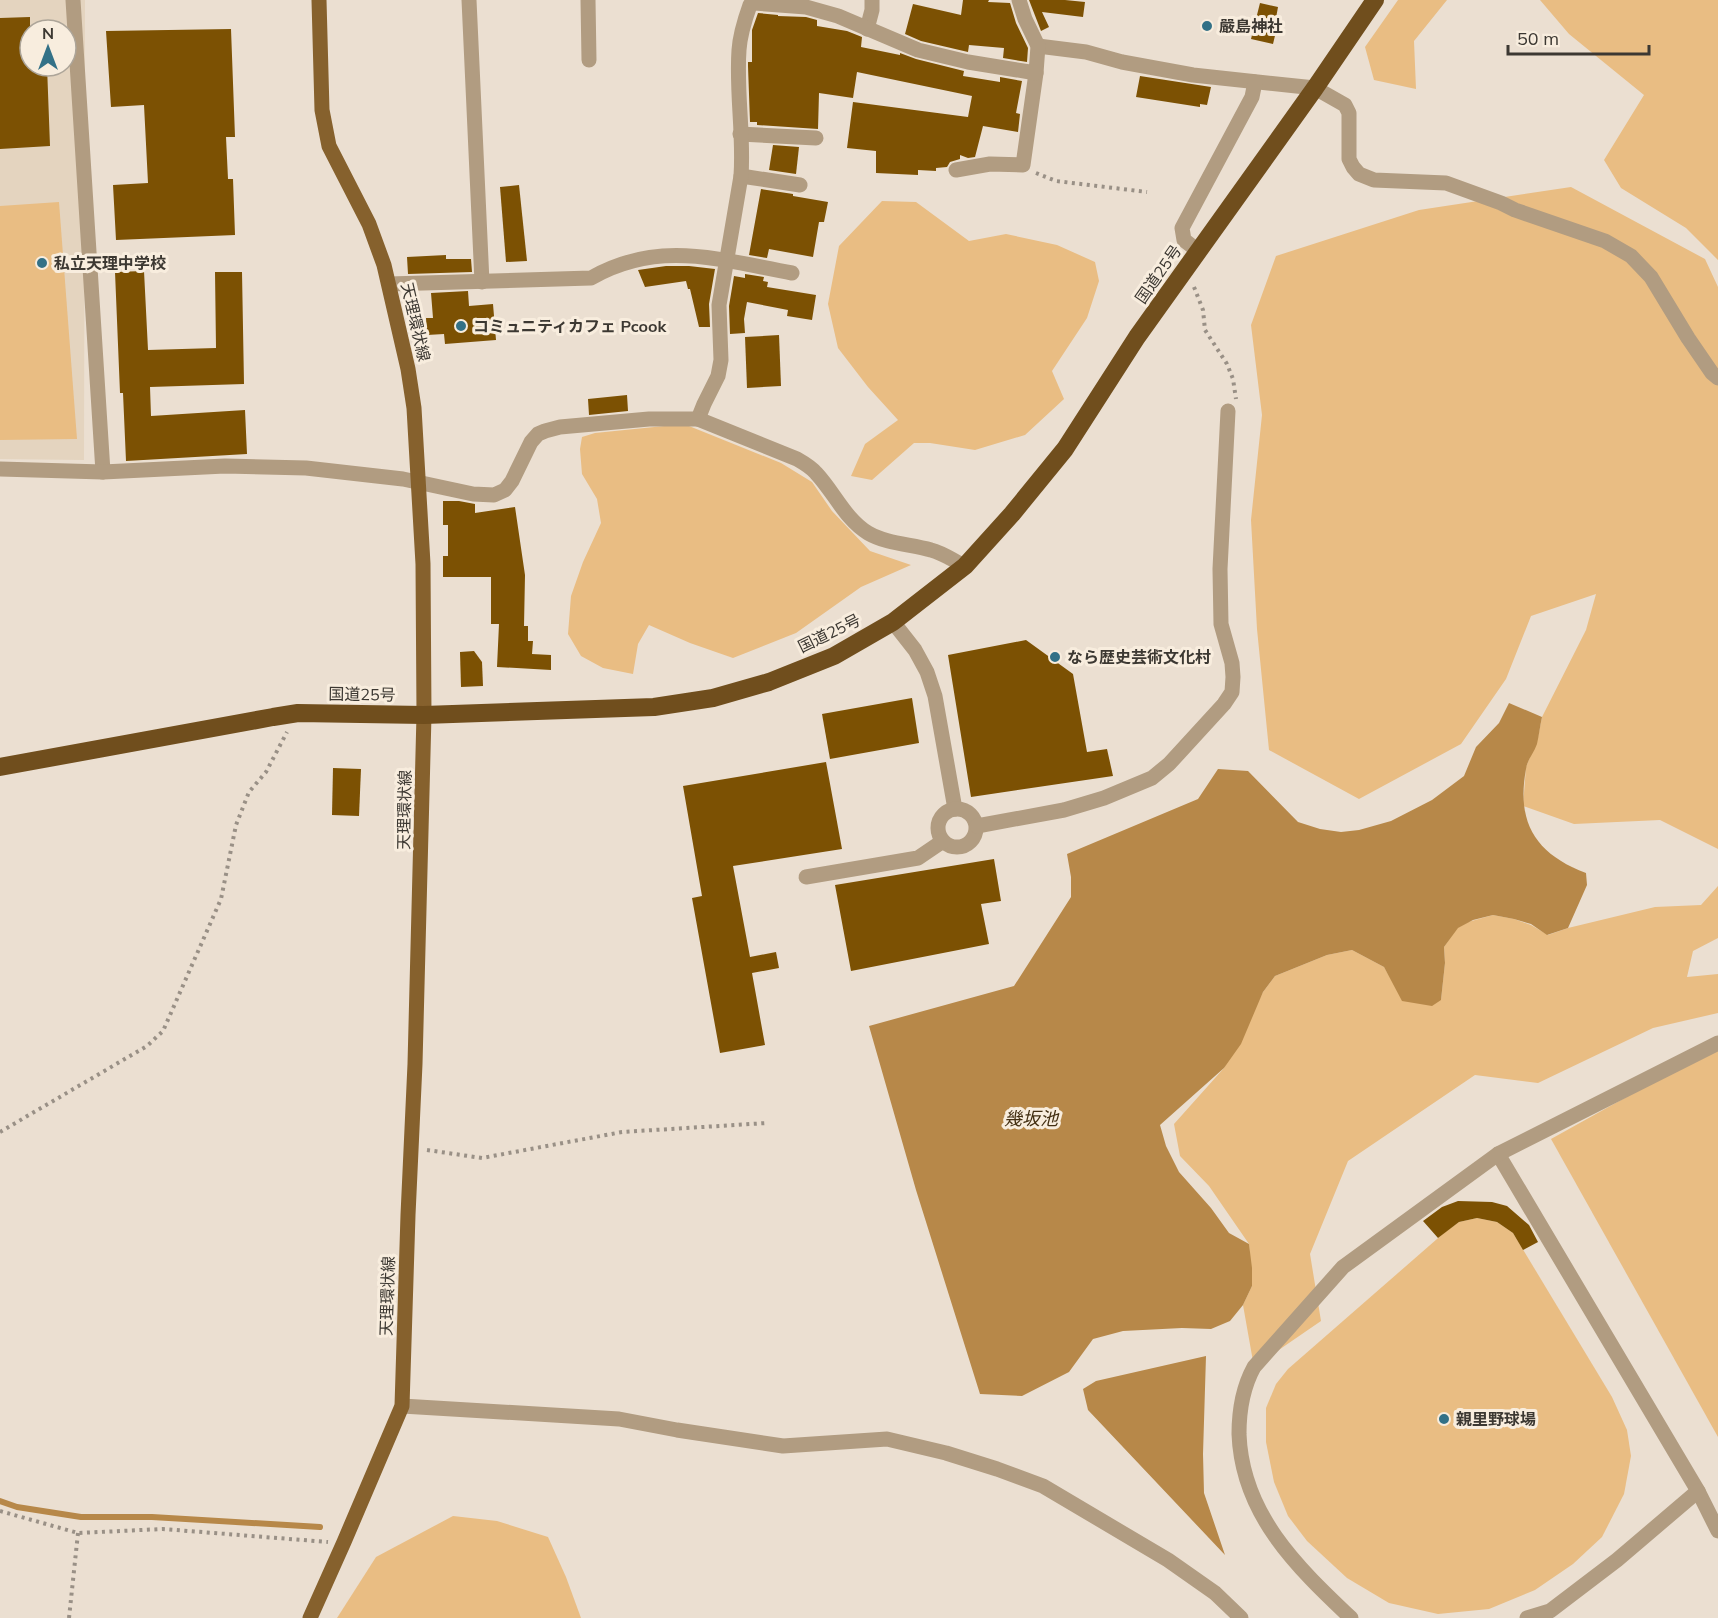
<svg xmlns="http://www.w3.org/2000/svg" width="1718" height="1618" font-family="Mulish,'Noto Sans JP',sans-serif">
<rect width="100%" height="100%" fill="#ebdfd1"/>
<path fill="#e4d4bf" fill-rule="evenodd" d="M0,0H85L84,460L0,459ZM30,30H66V66H30Z"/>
<g fill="#e9bd83">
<polygon points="1398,0 1447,0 1414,41 1416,89 1374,80 1365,47"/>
<polygon points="1540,0 1718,0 1718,260 1686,228 1621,188 1604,160 1644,95 1569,34"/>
<polygon points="1571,187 1705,259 1718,287 1718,849 1660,820 1574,824 1523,806 1526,767 1538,737 1542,717 1586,630 1596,594 1531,616 1506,679 1461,744 1359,799 1269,750 1257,629 1251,520 1262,415 1251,325 1276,256 1419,210"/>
<polygon points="882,201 916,202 969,241 1006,234 1057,245 1095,262 1099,281 1087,318 1052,371 1064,399 1025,435 975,450 930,443 914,443 872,480 851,476 865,444 898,420 868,387 838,348 828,304 839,246"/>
<polygon points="59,202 77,439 0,440 0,206"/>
<polygon points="684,424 781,463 812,482 832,511 870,551 911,565 861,587 796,633 733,658 690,643 649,625 638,644 633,674 603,668 581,656 568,634 571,596 583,562 601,523 597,499 582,474 580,449 582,437 595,433"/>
<polygon points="1718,886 1718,938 1693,951 1687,977 1718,974 1718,1013 1653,1028 1538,1083 1475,1075 1348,1161 1310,1254 1321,1321 1254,1367 1243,1305 1252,1286 1249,1244 1209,1186 1180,1156 1174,1124 1224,1068 1263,992 1275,976 1327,955 1352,950 1384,967 1391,979 1441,1000 1445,963 1444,947 1457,928 1468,922 1493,915 1514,919 1531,925 1548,935 1568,928 1655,907 1701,905"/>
<polygon points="1718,1046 1718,1437 1551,1139"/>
<polygon points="1477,1218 1497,1222 1513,1233 1612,1397 1627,1430 1631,1456 1624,1494 1602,1537 1573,1564 1535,1590 1489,1609 1438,1614 1389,1603 1347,1578 1307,1541 1288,1516 1274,1482 1266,1442 1266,1408 1276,1384 1288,1369 1445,1232 1459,1222"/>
<polygon points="453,1516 497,1521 548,1537 566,1577 581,1618 337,1618 376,1557"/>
</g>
<g fill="#b78849">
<path d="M1509,703L1542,717C1540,726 1539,735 1537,744C1534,753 1527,760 1526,769C1516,823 1536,854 1586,873L1587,885L1568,928L1547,935L1531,924L1514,919L1493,915L1473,920L1458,928L1444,947L1445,963L1441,1000L1432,1006L1402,1001L1384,967L1352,950L1327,955L1275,976L1263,992L1241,1044L1224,1068L1160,1125L1166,1146L1179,1172L1211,1208L1229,1233L1249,1244L1252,1268V1286L1243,1305L1230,1321L1211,1329L1182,1328L1123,1331L1093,1339L1069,1372L1022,1396L980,1394L916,1190L869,1026L1014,986L1071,897V877L1067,854L1198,799L1218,769L1248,771L1298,822L1320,829L1341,832L1359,830L1391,821L1432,800L1464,776L1476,747L1499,723Z"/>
<polygon points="1206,1356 1203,1454 1204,1493 1225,1555 1088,1410 1083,1389 1096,1381"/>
</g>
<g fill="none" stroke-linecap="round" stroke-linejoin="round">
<polyline stroke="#b78849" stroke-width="6" points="0,1501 17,1507 81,1517 152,1517 320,1527"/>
</g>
<g fill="#7c5103">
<polygon points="963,0 989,0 988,2 1010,3 1016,23 1028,48 1027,62 1003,58 1004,48 969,45 968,52 921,41 905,34 913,4 961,15"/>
<polygon points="1029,0 1065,0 1085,2 1083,17 1042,12 1049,27 1041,31"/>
<polygon points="1260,3 1278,7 1276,18 1279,19 1273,44 1251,39"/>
<polygon points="758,13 778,15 778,16 806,17 817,20 817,26 847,31 862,37 861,47 900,55 900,53 916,59 964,71 963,76 1000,82 1000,77 1022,81 1016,113 1020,114 1018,132 983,126 975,157 968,158 960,155 960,159 950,162 947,167 936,168 936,171 918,170 918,175 876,173 876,151 847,148 853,102 968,117 972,96 857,72 853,98 819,93 818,129 757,125 757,122 750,122 748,66 748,62 752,62 752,30"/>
<polygon points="30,17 30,66 47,66 50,146 0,149 0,18"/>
<polygon points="231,29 235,137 226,137 228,179 233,179 235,235 116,240 113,185 148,183 144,105 111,107 106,31"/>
<polygon points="1140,76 1211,87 1207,105 1200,104 1200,107 1136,97"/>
<polygon points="773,145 799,147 796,174 769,170"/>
<polygon points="519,185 527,261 506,262 500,187"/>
<polygon points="761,189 793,194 793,196 828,202 824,222 819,222 813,257 769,249 767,258 749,255"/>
<polygon points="446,255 446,259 471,259 472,272 408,274 407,257"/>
<polygon points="666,266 689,266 715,269 709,304 710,327 699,327 690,289 688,289 686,281 645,287 638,270"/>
<polygon points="144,271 148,350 216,348 215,272 242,272 244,384 150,387 151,416 245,410 247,454 126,461 123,393 120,393 115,272"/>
<polygon points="745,274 764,277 763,281 768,282 767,287 816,295 812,320 787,316 788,310 747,302 744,319 745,333 730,334 729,306 734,276 745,278"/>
<polygon points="468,291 469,306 493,304 496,340 445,344 444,334 427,335 426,318 433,318 431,293"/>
<polygon points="779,335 781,386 747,388 745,337"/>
<polygon points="627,395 628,411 589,415 588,399"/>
<polygon points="443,501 459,501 475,504 475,513 515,507 525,575 524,626 528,626 528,641 533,641 532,654 551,655 551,670 497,667 499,624 491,624 491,577 443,577 443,556 448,556 448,525 443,525"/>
<polygon points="1026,640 1073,674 1087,752 1107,749 1113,776 971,797 948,655"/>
<polygon points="474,651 482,662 483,686 461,687 460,652"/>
<polygon points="912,698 919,743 830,759 822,714"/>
<polygon points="826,762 842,849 733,866 750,957 776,952 779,968 752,973 765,1045 720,1053 692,898 702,896 683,786"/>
<polygon points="333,768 361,769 359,816 332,815"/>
<polygon points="994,859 1001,901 981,904 989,944 851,971 835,885"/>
<polygon points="1458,1201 1492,1202 1507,1206 1529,1225 1538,1242 1523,1250 1513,1233 1497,1222 1477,1218 1459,1222 1438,1238 1423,1221 1442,1207"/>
</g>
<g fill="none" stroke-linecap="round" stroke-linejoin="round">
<g stroke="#999086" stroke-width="4" stroke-dasharray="3 4.5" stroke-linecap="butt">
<polyline points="1036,173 1056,181 1147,192"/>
<polyline points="1194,287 1203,310 1205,330 1227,364 1233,379 1236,399"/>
<polyline points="0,1132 147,1046 163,1031 221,899 236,825 249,792 266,772 287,732"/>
<polyline points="427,1150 482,1158 622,1132 767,1123"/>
<polyline points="0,1511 78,1533 163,1529 328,1542"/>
<polyline points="69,1618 78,1533"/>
</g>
<g stroke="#b19c81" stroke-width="15">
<polyline points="73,0 103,472"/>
<polyline points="469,0 482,282"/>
<polyline points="588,0 589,60"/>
<polyline points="867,29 872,10 872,0"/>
<polyline points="1038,46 1086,52 1122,62 1193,75 1315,88 1345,105 1349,113 1349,159 1353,167 1359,174 1374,180 1446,183 1501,203 1515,210 1605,241 1631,256 1651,277 1688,338 1712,373 1718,378"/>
<polyline points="740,134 816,138"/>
<polyline points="956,170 990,164 1023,165 1036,73"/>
<polyline points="741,176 800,185"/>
<polyline points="1198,251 1184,240 1182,228 1252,97 1255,82"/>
<path d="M389,284L591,278C659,239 720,260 792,273"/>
<path d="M698,419L704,404L718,376L721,360L719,305L741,176C744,134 736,92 739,50C740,35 745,19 750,5L754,3L806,7L838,16L918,50L968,62L1036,73L1038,46L1025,19L1019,0"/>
<path d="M0,469L103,472L225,466L306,468L403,479L473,494L494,495L505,490L512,481L531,442L538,434L545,431L560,427L649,419H698L797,459C804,463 811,467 816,473C834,492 845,519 868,533C887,544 910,544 931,550C943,553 954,561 965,566"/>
<polyline points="893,622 915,650 927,672 935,696 955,809"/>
<circle cx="957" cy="828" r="19"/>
<polyline points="977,826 1064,810 1104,798 1152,778 1169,764 1224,704 1232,692 1233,677 1232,663 1221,624 1220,569 1228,411"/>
<polyline points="806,877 918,858 943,841"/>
<polyline points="1498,1154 1698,1491 1718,1531"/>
<polyline points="402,1406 619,1419 677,1430 783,1446 887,1439 946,1453 997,1469 1043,1486 1168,1560 1215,1593 1241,1618"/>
<path d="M1351,1618C1296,1566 1242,1514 1239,1434C1239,1411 1243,1387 1254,1367L1343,1267L1498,1154L1718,1043"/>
<polyline points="1527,1618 1550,1611 1617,1560 1698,1491"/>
</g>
<polyline stroke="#86612d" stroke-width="15" points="310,1618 344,1542 402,1406 408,1215 415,1064 424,715 423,564 414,408 408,369 384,265 369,224 329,146 322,110 319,0"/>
<polyline stroke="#704e1d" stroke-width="18" points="0,767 273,717 298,713 424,715 654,707 713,698 769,682 834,656 893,622 965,566 1012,514 1065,449 1137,337 1315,88 1375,0"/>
</g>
<g fill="#337187" stroke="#f8edde" stroke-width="2">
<circle cx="1207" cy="26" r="6"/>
<circle cx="42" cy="263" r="6"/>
<circle cx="461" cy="326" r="6"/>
<circle cx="1055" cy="657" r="6"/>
<circle cx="1444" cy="1419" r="6"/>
</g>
<g text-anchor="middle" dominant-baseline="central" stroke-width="6" stroke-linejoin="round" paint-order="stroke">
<g font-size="16" font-weight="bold" fill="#3c3832" stroke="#f8edde" text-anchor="start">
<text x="1219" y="26">嚴島神社</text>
<text x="54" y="263">私立天理中学校</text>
<text x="473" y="326">コミュニティカフェ Pcook</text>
<text x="1067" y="657">なら歴史芸術文化村</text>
<text x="1456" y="1419">親里野球場</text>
</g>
<g font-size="16" fill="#3c3832" stroke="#f8edde">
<text transform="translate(1158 274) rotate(-55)">国道25号</text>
<text transform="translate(416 322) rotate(77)">天理環状線</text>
<text transform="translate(829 633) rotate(-26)">国道25号</text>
<text transform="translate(362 694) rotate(1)">国道25号</text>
<text transform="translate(404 810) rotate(-89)">天理環状線</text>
<text transform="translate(387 1296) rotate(-88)">天理環状線</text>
</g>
<g font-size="18" font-style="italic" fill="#422e11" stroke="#f8edde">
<text x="1031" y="1118">幾坂池</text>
</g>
</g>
<g transform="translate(48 48)"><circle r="28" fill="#f8edde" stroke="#ada599" stroke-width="1.5"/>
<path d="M0-4.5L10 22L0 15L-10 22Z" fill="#337187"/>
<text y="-9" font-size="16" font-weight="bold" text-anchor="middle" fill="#3c3832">N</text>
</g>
<path d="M1508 45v9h141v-9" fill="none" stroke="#3c3832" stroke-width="3"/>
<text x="1517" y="45" font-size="18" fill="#3c3832" stroke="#f8edde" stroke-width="4.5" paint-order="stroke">50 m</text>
</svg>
